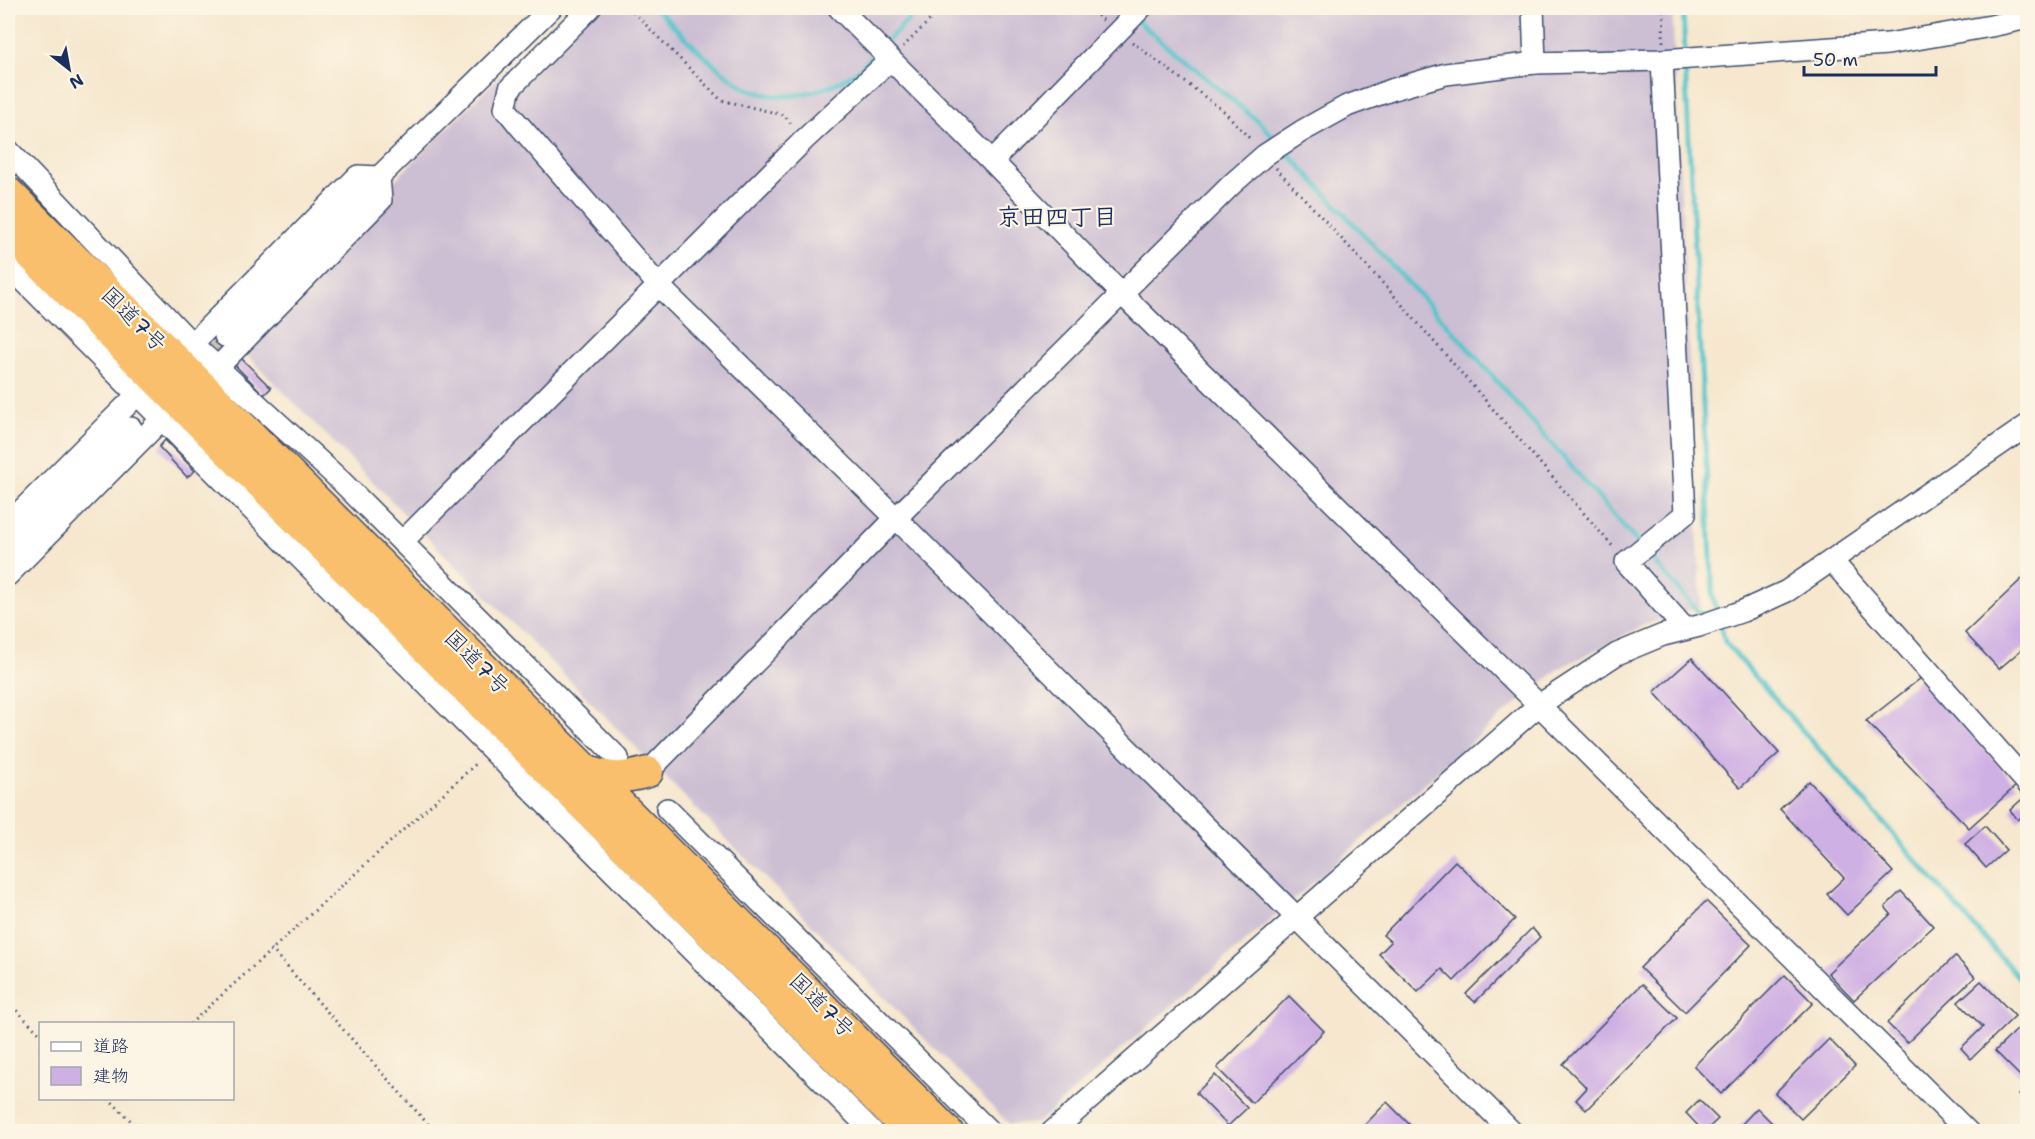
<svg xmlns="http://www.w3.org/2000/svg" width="2035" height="1139" font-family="'Shantell Sans','Klee One',sans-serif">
<rect width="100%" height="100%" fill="#fcf5e5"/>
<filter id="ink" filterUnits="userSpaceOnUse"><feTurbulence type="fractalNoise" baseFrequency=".0167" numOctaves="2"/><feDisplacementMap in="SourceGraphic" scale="12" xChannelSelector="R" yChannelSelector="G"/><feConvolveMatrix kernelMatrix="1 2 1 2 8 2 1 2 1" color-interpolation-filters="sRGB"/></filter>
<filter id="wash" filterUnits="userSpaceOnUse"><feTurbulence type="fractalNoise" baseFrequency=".008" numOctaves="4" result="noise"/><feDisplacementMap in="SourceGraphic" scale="24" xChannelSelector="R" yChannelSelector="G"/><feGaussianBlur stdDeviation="1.35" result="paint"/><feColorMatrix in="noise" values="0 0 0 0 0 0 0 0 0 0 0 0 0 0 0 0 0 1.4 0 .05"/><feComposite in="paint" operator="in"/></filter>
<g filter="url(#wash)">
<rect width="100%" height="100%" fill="#f6e7ce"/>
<polygon fill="#ccbed3" points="568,8 1672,8 1701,606 1642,626 1560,668 1494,722 1315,881 1037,1123 1009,1124 244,352 395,198 391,184"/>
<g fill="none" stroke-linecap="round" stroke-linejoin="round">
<g stroke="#56c4ca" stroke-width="5">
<path d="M656,8C682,34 707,62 738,83C773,107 823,94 856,72C863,67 870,59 876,52"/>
<polyline points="1683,8 1685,54"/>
<polyline points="1135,19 1260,123 1278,142"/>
<polyline points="882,46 920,8"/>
<polyline points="1685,63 1713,597 1717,614"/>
<polyline points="1284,149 1453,331 1639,544"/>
<polyline points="1645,551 1704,618"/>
<polyline points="1720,622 1725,642 2028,988"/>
</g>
</g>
<g id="blocks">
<g fill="#cfb0e4">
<polygon points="241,358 271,388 264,395 235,365"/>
<polygon points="165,440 195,471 187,477 159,447"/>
<polygon points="2028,573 2028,644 1999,669 1965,633"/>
<polygon points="1692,658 1779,753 1740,788 1654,692"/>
<polygon points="1921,678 2017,785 1969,828 1866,721"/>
<polygon points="1809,781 1893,872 1847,915 1827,894 1844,878 1780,809"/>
<polygon points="2021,800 2028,807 2028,811 2018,820 2010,810"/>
<polygon points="1985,826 2006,850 1986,868 1965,844"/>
<polygon points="1455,861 1515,919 1454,981 1442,969 1418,992 1379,954 1391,942 1383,935"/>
<polygon points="1901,891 1933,926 1854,1000 1828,973 1891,914 1885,907"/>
<polygon points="1706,901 1751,945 1685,1012 1640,968"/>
<polygon points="1532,928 1540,937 1475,1002 1466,994"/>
<polygon points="1955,956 1975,977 1907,1043 1887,1023"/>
<polygon points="1785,975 1813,1003 1721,1094 1694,1066"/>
<polygon points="1981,981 2015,1016 1971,1059 1961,1048 1983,1027 1958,1002"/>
<polygon points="1642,984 1677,1018 1586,1110 1576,1100 1587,1088 1563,1064"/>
<polygon points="1289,996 1324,1031 1252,1103 1217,1068"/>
<polygon points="2020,1027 2028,1035 2028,1084 1995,1051"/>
<polygon points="1829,1039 1855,1066 1801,1119 1775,1093"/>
<polygon points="1215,1075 1247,1108 1228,1126 1196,1093"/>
<polygon points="2028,1086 2028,1103 2019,1095"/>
<polygon points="1699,1100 1718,1119 1704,1132 1686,1113"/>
<polygon points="1387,1102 1417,1132 1358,1132"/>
<polygon points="1757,1108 1781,1132 1746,1132 1740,1126"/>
</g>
</g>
</g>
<g filter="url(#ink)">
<use href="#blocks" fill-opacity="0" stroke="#3c4b6f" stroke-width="1.5"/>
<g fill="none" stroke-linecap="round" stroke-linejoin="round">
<polyline stroke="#cac2b8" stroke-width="21" stroke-dasharray="21 10" stroke-linecap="butt" points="191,369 225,336"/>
<defs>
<g id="minor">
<polyline points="590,8 510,88 505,108 518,124 659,286 896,518 1512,1132"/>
<polyline points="839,8 992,161 1121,293 1539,705 1968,1132"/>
<polyline points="1533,8 1535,63"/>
<polyline points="1662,60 1685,514 1626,562 1685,629"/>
<polyline points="8,150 192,344 340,480 618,758"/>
<polyline points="992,161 1141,8"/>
<polyline points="8,265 873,1132"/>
<polyline points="225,336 379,177 551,8"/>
<polyline points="192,344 358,176 379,177"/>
<polyline points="217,368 381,200 379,177"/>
<polyline points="8,524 137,395"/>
<polyline points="402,542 805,139 890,60"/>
<polyline points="8,550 131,428"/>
<polyline points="1832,561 2028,784"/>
<polyline points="8,575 161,420"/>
<polyline points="648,772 896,518 1232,184 1265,155 1302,131 1347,106 1394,89 1446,74 1535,63 1662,60 1888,44 1991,26 2028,18"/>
<polyline points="667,809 990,1132"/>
<polyline points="1052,1132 1539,705 1617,654 1663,635 1699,626 1743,611 1787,591 2028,425"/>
</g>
<g id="highway">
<polyline points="8,192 948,1132"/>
<polyline points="8,232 910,1132"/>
<path d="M587,771C612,779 623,779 648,772"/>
</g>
</defs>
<use href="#minor" stroke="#3c4b6f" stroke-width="24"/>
<use href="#highway" stroke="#3c4b6f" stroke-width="33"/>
<g stroke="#3c4b6f" stroke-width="3" stroke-dasharray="1.5 4.5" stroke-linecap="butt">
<polyline points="629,8 721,100 784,115 792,125"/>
<polyline points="1088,8 1103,20"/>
<polyline points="1132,42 1225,112 1252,141"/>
<polyline points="1663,42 1664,8"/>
<polyline points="903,47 942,8"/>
<polyline points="1276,168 1389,290 1615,549"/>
<polyline points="271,949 435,1132"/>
<polyline points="8,1002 40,1034"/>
<polyline points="190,1024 478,762"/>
<polyline points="108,1098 142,1132"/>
</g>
<use href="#minor" stroke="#fff" stroke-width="21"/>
<use href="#highway" stroke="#f9bf6d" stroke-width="30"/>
</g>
</g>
<g text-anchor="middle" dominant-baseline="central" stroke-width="4.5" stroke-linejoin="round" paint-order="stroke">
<g font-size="22" fill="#1b2f5e" stroke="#fcf5e5">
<text transform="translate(134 319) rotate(45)">国道7号</text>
<text transform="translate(477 662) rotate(45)">国道7号</text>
<text transform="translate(822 1005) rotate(45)">国道7号</text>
</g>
<g font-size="24" font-weight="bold" fill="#1b2f5e" stroke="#fcf5e5">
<text x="1057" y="217">京田四丁目</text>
</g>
</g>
<rect width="2035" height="1139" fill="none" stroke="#fcf5e5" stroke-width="30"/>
<rect x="39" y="1022" width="195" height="78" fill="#fcf5e5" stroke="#a2a6af" stroke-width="1.5"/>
<rect x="51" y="1042" width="30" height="9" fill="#ffffff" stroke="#a2a6af" stroke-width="1.5"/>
<text x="93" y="1052" font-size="18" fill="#1b2f5e">道路</text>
<rect x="51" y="1067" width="30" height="18" fill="#cfb0e4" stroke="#a2a6af" stroke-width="1.5"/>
<text x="93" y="1082" font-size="18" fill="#1b2f5e">建物</text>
<g transform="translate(69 69) rotate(149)" stroke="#fcf5e5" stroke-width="4.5" paint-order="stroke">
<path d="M0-4.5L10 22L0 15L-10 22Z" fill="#1b2f5e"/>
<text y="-9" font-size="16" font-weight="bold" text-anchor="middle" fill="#1b2f5e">N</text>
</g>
<path d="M1804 66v9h132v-9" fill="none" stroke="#1b2f5e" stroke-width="3"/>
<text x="1813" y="66" font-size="18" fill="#1b2f5e" stroke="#fcf5e5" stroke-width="4.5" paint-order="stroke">50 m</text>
</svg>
